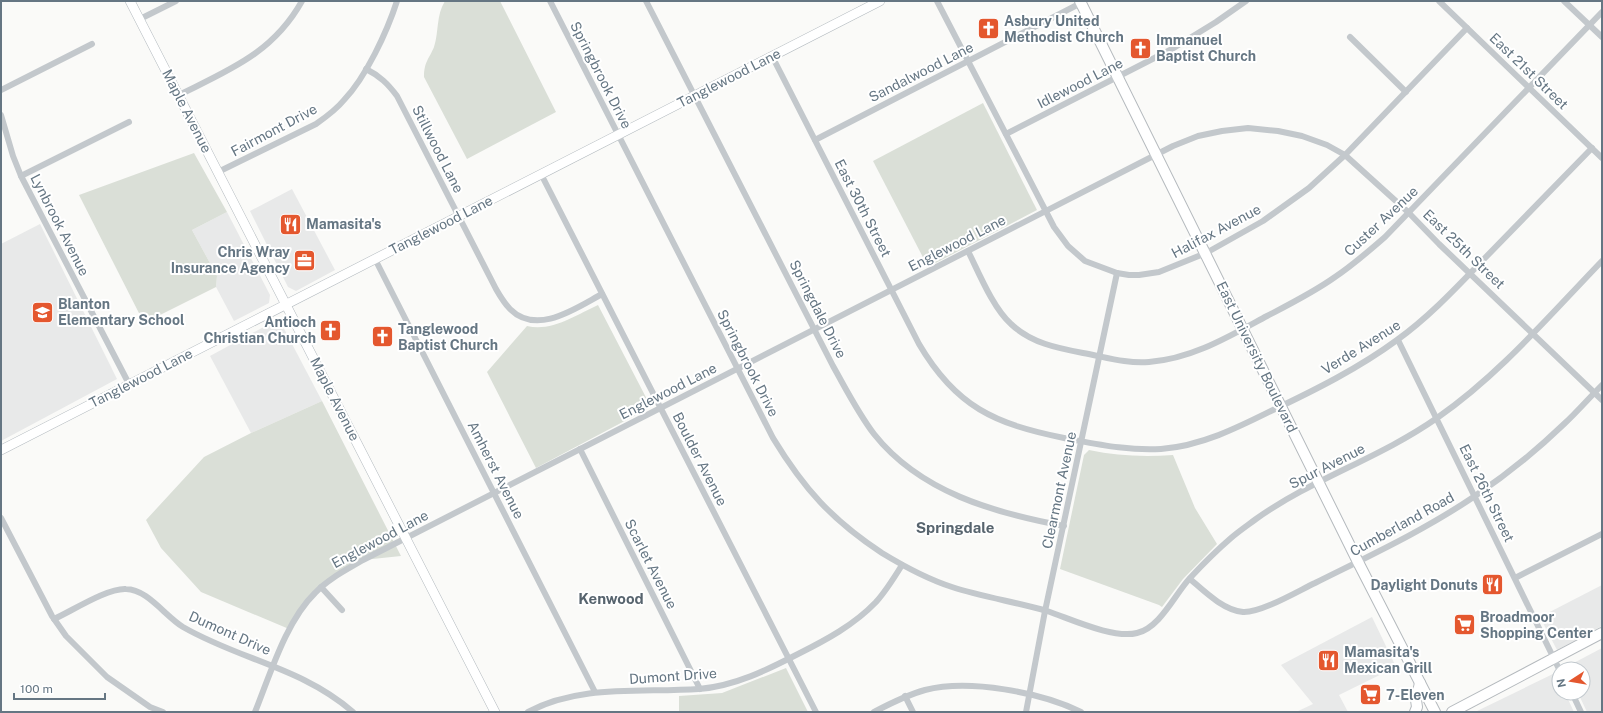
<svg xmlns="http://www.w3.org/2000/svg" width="1603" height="713" font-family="'Public Sans',sans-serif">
<rect width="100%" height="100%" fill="#fafaf8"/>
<g fill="#e8e9e9">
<polygon points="292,189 335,270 296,291 288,287 250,211"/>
<polygon points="227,212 270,295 269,303 234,321 216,287 217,276 192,230"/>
<polygon points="40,224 117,379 1,441 1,244"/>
<polygon points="271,323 281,323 322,401 251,433 210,356"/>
<polygon points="1602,585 1602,626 1557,650 1540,617"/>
<polygon points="1372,617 1396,667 1339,695 1348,712 1296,712 1313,704 1281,665"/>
<polygon points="1602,648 1602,712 1587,712 1578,693 1583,693 1583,669 1567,669 1568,666"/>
<polygon points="1555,673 1559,681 1559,693 1565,693 1574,712 1475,712"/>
</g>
<g fill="#dadfd7">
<path d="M445,1H500L556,112L467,159L424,77C424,62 429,59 434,47C439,32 436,15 445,1Z"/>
<polygon points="983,103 1037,210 928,267 873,161"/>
<polygon points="194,153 227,212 192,230 217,276 216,287 144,323 79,195"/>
<path d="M598,305L651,407L536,468L487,372L527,326C552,332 576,315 598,305Z"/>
<polygon points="322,401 401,556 363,560 321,587 289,629 201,592 161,548 146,520 204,457 251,433"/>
<path d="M1089,450C1117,456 1144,457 1173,455L1195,508L1217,544L1183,579L1162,607L1159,605L1060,569L1084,455Z"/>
<polygon points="786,668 808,712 679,712 679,696 722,693"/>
</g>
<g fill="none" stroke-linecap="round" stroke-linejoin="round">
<defs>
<g id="secondary">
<polyline points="130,1 495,712"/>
<polyline points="1,450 880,1"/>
</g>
<g id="primary">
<polyline points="1080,1 1358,562 1435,712"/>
<polyline points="1415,712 1417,707 1416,700 1420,683"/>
<polyline points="1452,712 1602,633"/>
</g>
</defs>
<use href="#secondary" stroke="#b3babf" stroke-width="10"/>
<use href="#primary" stroke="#b5babe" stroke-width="12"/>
<g stroke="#c3c8cc" stroke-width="6">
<path d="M550,1L773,438C804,489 832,520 882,553C905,567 927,579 952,587C983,597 1016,602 1047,611C1071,619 1113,639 1137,633C1160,628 1175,594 1190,578C1203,564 1217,550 1231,538C1239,531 1248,525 1256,519C1312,479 1380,458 1437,418C1499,375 1549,316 1602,261"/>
<path d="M646,1L833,366C846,389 858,413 874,434C920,492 994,513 1064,526"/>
<polyline points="937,1 1054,227 1068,246 1085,261 1117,273 1129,275 1139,275 1159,272 1206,253 1263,221 1309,188 1345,155 1467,28"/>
<polyline points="1439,1 1602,158"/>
<polyline points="1564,1 1602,37"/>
<polyline points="140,19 176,1"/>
<polyline points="1350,37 1406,92"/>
<path d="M772,56L919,344C956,407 995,424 1064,438C1097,444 1128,451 1161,449C1201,446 1237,428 1273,410C1315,390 1359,368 1397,340C1429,317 1456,288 1484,259C1520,222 1556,185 1592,148"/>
<path d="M366,69C380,76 388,84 397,96L496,289C500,296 504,303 510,309C537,336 576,308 602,294"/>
<polyline points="1,90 92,44"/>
<path d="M179,95C229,70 273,53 302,1"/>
<polyline points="1,115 13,156 21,176 129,384"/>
<polyline points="1006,134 1172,49 1216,22 1246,1"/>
<polyline points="815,140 1081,3"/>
<path d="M218,172L316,124C326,117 336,110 344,100C366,77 387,32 397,1"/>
<polyline points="541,174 816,712"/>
<polyline points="21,176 129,122"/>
<path d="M968,251C979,273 993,308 1011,324C1031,343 1057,348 1083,353C1105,357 1127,364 1149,362C1192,359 1230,336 1267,316C1290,304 1314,292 1335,277C1353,265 1369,251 1385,237L1602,12"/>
<polyline points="375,259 595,692"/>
<polyline points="1398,340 1559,669"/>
<polyline points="580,449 700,689"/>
<polyline points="1,518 52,616 66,636 107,677 150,707 163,712"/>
<polyline points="1515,578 1602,534"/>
<path d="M1190,579C1204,591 1223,610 1243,612C1261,613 1298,591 1315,583C1369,556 1425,530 1475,496C1506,475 1536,451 1564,424C1577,412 1589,398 1602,385"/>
<polyline points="321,587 342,610"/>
<path d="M54,619C72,611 107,588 126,589C147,589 165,616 183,627C240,660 301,667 353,712"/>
<polyline points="1572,693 1581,712"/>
<polyline points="905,696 913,712"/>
<path d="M255,712C270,675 286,621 315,593C328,579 346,570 363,560L1173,146L1198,136L1222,131L1248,128L1278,131L1302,136L1327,145L1345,155L1408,212L1439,244L1602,400"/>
<path d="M528,712C581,684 641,693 699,689C735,686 767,670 798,654C826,640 854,625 876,602C886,591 894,578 902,565"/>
<path d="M874,712C891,703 907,695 925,690C969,679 1041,692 1081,712"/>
<polyline points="1026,712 1045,611 1117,273"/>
</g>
<use href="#secondary" stroke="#fff" stroke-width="9"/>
<use href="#primary" stroke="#fff" stroke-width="10"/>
</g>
<defs>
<symbol id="church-square" viewBox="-11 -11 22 22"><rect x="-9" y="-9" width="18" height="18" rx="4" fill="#e4572e" stroke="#fff"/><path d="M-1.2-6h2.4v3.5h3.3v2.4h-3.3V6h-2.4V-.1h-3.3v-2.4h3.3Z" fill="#fff"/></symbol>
<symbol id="restaurant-square" viewBox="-11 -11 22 22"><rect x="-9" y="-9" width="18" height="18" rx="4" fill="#e4572e" stroke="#fff"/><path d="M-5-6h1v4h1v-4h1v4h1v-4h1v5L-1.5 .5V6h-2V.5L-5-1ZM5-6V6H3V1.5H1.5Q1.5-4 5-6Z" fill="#fff"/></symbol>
<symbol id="office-square" viewBox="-11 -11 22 22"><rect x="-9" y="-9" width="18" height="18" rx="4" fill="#e4572e" stroke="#fff"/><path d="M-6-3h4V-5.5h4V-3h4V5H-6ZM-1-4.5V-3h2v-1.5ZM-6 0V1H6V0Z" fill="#fff"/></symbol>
<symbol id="school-square" viewBox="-11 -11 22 22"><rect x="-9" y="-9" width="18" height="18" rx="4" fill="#e4572e" stroke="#fff"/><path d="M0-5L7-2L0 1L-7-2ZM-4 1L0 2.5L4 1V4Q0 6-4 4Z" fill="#fff"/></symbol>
<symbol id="supermarket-square" viewBox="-11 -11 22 22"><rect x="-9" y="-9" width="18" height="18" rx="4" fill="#e4572e" stroke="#fff"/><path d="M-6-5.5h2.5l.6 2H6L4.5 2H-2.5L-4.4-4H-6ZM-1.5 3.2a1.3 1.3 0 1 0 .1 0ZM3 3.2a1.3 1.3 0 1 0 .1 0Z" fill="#fff"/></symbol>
</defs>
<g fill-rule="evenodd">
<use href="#church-square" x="976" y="16" width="25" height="25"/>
<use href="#church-square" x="1128" y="36" width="25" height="25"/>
<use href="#restaurant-square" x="278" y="212" width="25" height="25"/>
<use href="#office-square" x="292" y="248" width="25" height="25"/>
<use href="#school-square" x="30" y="300" width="25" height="25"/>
<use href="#church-square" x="318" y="318" width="25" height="25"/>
<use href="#church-square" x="370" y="324" width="25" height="25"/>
<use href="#restaurant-square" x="1480" y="572" width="25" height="25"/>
<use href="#supermarket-square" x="1452" y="612" width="25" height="25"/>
<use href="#restaurant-square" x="1316" y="648" width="25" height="25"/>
<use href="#supermarket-square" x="1358" y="682" width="25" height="25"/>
</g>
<g text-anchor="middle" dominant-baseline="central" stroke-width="4" stroke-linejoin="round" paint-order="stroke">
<g font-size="14" font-weight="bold" fill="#657683" stroke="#fff" text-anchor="start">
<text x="1004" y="21">Asbury United<tspan x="1004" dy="16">Methodist Church</tspan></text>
<text x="1156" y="40">Immanuel<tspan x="1156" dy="16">Baptist Church</tspan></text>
<text x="306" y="224">Mamasita's</text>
<text x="290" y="252" text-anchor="end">Chris Wray<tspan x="290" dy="16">Insurance Agency</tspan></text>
<text x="58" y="304">Blanton<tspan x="58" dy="16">Elementary School</tspan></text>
<text x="316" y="322" text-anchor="end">Antioch<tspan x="316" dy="16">Christian Church</tspan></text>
<text x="398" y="329">Tanglewood<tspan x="398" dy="16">Baptist Church</tspan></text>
<text x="1478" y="585" text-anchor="end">Daylight Donuts</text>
<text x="1480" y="617">Broadmoor<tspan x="1480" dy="16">Shopping Center</tspan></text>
<text x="1344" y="652">Mamasita's<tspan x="1344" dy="16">Mexican Grill</tspan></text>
<text x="1386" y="695">7-Eleven</text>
</g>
<g font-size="14" fill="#657683" stroke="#fff">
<text transform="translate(1529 71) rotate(44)">East 21st Street</text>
<text transform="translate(921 72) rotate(-27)">Sandalwood Lane</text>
<text transform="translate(601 75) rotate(63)">Springbrook Drive</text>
<text transform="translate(729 78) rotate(-27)">Tanglewood Lane</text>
<text transform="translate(1080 83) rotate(-27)">Idlewood Lane</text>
<text transform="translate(187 111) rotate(63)">Maple Avenue</text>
<text transform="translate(274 130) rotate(-28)">Fairmont Drive</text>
<text transform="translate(438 149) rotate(63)">Stillwood Lane</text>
<text transform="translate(863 208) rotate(63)">East 30th Street</text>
<text transform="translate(1381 221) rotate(-43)">Custer Avenue</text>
<text transform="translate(60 225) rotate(63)">Lynbrook Avenue</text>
<text transform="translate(441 225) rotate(-27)">Tanglewood Lane</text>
<text transform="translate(1216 231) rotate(-28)">Halifax Avenue</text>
<text transform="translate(957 243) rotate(-27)">Englewood Lane</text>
<text transform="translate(1464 249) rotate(44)">East 25th Street</text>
<text transform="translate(818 309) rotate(63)">Springdale Drive</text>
<text transform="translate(1361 347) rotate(-32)">Verde Avenue</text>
<text transform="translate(1257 357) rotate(64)">East University Boulevard</text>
<text transform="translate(748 363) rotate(63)">Springbrook Drive</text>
<text transform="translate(141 378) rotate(-27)">Tanglewood Lane</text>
<text transform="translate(668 391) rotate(-27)">Englewood Lane</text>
<text transform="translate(335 399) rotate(63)">Maple Avenue</text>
<text transform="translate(700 459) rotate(63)">Boulder Avenue</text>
<text transform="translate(1327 466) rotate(-27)">Spur Avenue</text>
<text transform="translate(496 470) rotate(63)">Amherst Avenue</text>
<text transform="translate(1059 490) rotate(-78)">Clearmont Avenue</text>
<text transform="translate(1487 493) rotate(64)">East 26th Street</text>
<text transform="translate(1402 524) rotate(-29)">Cumberland Road</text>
<text transform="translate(380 539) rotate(-28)">Englewood Lane</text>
<text transform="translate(651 564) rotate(63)">Scarlet Avenue</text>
<text transform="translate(230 633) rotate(24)">Dumont Drive</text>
<text transform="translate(673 676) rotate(-4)">Dumont Drive</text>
</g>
<g font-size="15" font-weight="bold" fill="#57646e" stroke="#fff">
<text x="955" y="527">Springdale</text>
<text x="611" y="598">Kenwood</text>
</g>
</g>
<rect width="1603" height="713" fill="none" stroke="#657683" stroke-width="4"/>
<g transform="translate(1571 681) rotate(258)"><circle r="19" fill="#ffffff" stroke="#c1c8cd"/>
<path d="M0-3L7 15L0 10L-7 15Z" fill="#e4572e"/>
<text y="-6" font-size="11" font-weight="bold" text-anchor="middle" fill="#657683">N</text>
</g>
<path d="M14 693v6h91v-6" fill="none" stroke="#657683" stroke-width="2"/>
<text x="20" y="693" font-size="12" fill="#657683" stroke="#ffffff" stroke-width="3" paint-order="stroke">100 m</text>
</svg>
